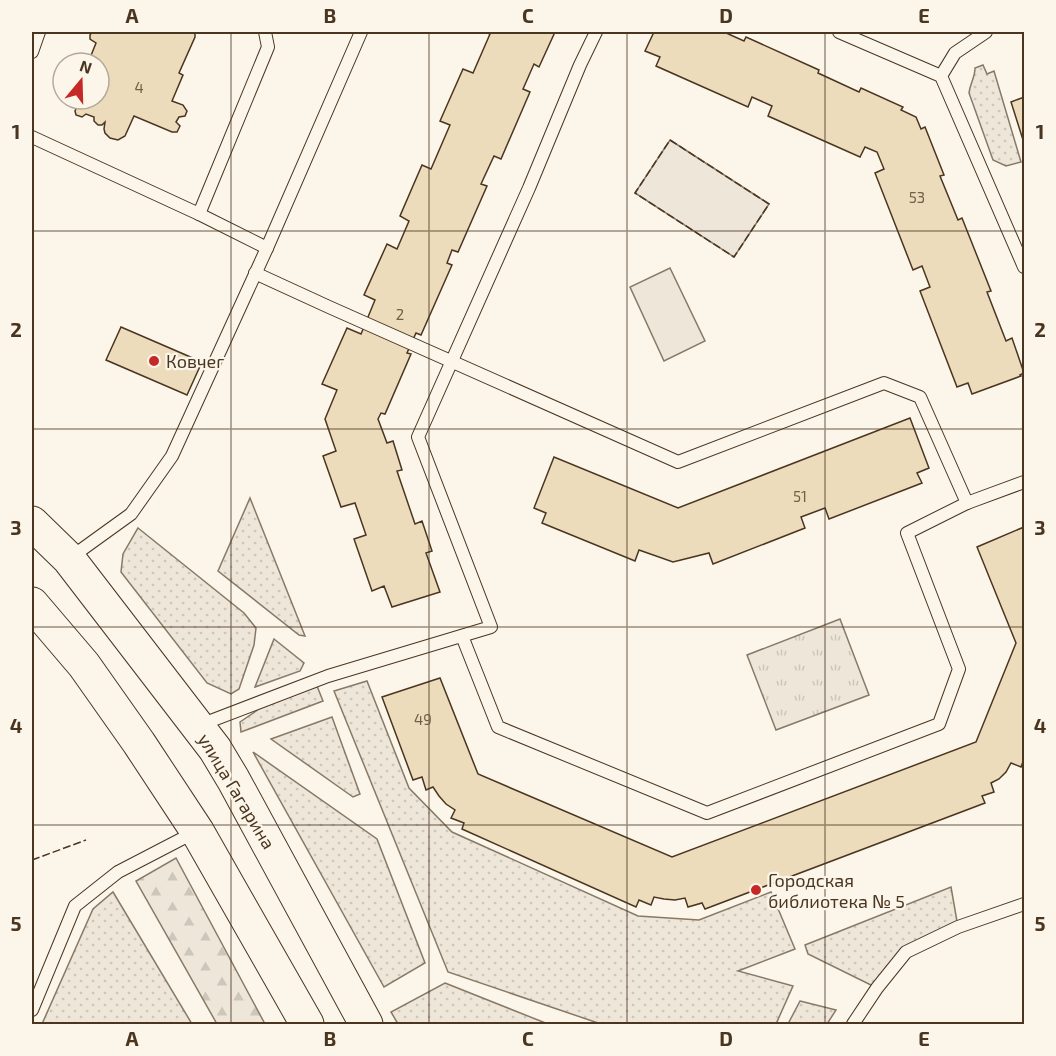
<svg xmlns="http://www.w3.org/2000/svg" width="1056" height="1056" font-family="'Exo 2',sans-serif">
<defs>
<pattern id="grass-dots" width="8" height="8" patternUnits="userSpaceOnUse" patternTransform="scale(1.5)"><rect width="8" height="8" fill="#ede6d9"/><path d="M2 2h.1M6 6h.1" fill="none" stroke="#cdc6ba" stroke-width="1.8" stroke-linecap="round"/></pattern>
<pattern id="forest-firs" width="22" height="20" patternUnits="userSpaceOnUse" patternTransform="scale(1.5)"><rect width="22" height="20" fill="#ede6d9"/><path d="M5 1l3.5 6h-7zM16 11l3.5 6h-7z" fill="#cdc6ba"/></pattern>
<pattern id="park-tufts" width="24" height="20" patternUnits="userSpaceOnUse" patternTransform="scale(1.5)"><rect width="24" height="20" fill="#ede6d9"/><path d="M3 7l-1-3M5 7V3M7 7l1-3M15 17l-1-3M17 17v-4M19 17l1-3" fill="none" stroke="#cdc6ba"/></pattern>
</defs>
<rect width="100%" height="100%" fill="#fbf6e9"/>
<g fill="url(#grass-dots)" stroke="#887966" stroke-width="1.5">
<path d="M983,65L987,74L994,71L1021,162L1006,166L993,160L969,93C970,83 975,78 975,68Z"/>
<polygon points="250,498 305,636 299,635 218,571"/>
<polygon points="138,528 244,613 256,628 254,645 239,689 231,694 207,683 121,572 123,554"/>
<polygon points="274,639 304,663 300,671 255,687"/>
<polygon points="367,681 409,788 452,832 638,916 699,920 771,892 795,949 738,971 793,986 776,1024 601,1024 448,972 334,691"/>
<polygon points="317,686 323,701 241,732 240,722 259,709"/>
<polygon points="332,717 360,794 353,797 271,739"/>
<polygon points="253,752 377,839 425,963 384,987"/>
<polygon points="951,887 958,927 906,952 877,988 808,954 805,945"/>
<polygon points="113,892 192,1024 42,1024 93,909"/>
<polygon points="445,983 548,1024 398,1024 391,1012"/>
<polygon points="800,1001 836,1010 827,1024 788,1024"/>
</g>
<polygon fill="url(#forest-firs)" stroke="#887966" stroke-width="1.5" points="176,858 265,1024 217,1024 136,881"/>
<polygon fill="url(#park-tufts)" stroke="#887966" stroke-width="1.5" points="840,619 869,695 776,730 747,655"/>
<g fill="#ede6d9" stroke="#887966" stroke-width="1.5">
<polygon points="670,140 769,204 734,257 635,193"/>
<polygon points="670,268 705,341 664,361 630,287"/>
</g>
<g fill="#ecdcbc" stroke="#4a3520" stroke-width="1.5">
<polygon points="92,32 195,32 195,37 179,73 183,75 172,101 183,105 187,111 185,116 179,117 176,122 180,126 177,132 172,132 134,116 125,136 118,140 110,138 105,133 104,129 105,122 102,125 98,125 94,121 94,117 86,114 82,117 76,115 75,111 80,99 99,99 99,63 88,63 96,43 90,39 90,35"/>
<polygon points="485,32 555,32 539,67 534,64 523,89 530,92 501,159 494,156 481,184 487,186 458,252 452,250 447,263 452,265 421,335 416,333 407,353 411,354 385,414 381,413 378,419 387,443 393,441 402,470 397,471 415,524 422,521 432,551 426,553 440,592 392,607 384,586 372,591 354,539 366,535 355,503 341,507 323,456 336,451 325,419 337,390 322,384 347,328 361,334 375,300 364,295 387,244 397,249 409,221 400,216 422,165 431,169 450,125 440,121 463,69 473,73 490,34"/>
<polygon points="654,32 724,32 744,41 746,37 819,70 818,73 859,92 861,88 903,107 901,110 916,117 921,129 925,127 944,175 940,176 958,220 962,218 991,291 987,292 1006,341 1012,338 1024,373 1020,375 1021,376 972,394 968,383 957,387 920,291 930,287 922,266 913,270 875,173 884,169 877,152 865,147 860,157 768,116 772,106 752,97 748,107 656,66 660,57 645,51"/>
<polygon points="1024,97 1024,143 1011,102"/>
<polygon points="121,327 202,362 187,395 106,360"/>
<polygon points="910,418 929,468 917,473 922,483 829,519 825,508 801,517 805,528 713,564 709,553 673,562 639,550 635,561 542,523 546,513 534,508 554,457 678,508"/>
<polygon points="1024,527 1024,759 1021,767 1011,763 1006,772 999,779 991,783 994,792 982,796 985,803 705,909 702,903 688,907 685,898 675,900 664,899 654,897 651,905 639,900 636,907 462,829 464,823 451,818 455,810 446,804 439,796 433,787 426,790 422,777 413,780 382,697 440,678 478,774 672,857 976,742 1016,643 977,547"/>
</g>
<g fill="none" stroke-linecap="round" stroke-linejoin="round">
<defs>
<g id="lane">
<polyline points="839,32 941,76 1024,267"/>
<polyline points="32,52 39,32"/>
<polyline points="941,76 955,53 986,32"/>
<polyline points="32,137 199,214 268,47 265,32"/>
<polyline points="199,214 267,248"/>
<polyline points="255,273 329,307 678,462 884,383 920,397 967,503"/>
<polyline points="70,558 131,514 172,456 267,248 361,32"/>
<polyline points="462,636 498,727 707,813 939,724 959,669 907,533 967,503 1024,482"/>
<polyline points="200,725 328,676 491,627 418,437 529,188 580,65 596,32"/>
<polyline points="32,1010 75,906 118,872 197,831"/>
<polyline points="853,1024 877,988 906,952 958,927 1024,904"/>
</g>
<g id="secondary">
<polyline points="32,523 69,559 215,749 233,779 366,1024"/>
<polyline points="32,604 84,665 139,743 197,831 307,1024"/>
</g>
</defs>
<use href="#lane" stroke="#4a3520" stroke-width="14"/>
<use href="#secondary" stroke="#4a3520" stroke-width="35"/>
<use href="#lane" stroke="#fbf6e9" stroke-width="12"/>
<use href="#secondary" stroke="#fbf6e9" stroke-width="33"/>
<g stroke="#4a3520" stroke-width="1.5" stroke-dasharray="8 3" stroke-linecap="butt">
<polygon points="670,140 769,204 734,257 635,193"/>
<polyline points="32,860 86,840"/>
</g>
</g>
<path fill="none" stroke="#4a3520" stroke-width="1.5" stroke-opacity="0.55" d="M231,32V1024M429,32V1024M627,32V1024M825,32V1024M32,231H1024M32,429H1024M32,627H1024M32,825H1024"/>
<g fill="#c62828" stroke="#fbf6e9" stroke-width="2">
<circle cx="154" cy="361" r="6"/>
<circle cx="756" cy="890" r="6"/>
</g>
<g text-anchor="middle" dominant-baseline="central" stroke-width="4.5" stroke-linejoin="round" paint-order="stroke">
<g font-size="15" fill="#725f47">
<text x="139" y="87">4</text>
<text x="917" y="197">53</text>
<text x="400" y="314">2</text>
<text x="800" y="496">51</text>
<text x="423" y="719">49</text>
</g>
<g font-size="18" fill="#4a3520" stroke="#fbf6e9" text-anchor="start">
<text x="166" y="361">Ковчег</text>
<text x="768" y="880">Городская<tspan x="768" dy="21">библиотека № 5</tspan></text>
</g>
<g font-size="18" fill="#4a3520" stroke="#fbf6e9">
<text transform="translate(237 791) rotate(59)">улица Гагарина</text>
</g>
</g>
<rect width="1056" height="1056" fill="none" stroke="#fbf6e9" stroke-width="66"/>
<g transform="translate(81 81) rotate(19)"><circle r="28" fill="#fbf6e9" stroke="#b4a999" stroke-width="1.5"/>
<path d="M0-4.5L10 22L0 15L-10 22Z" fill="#c62828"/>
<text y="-9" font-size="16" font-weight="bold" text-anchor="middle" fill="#4a3520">N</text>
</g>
<rect x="33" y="33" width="990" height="990" fill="none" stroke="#4a3520" stroke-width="2"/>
<g font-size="20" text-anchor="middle" font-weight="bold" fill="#4a3520">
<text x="132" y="23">A</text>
<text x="330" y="23">B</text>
<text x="528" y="23">C</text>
<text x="726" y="23">D</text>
<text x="924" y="23">E</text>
<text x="16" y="139">1</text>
<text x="1040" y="139">1</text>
<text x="16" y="337">2</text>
<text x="1040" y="337">2</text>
<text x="16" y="535">3</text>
<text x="1040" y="535">3</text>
<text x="16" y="733">4</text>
<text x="1040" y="733">4</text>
<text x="16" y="931">5</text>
<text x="1040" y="931">5</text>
<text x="132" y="1046">A</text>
<text x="330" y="1046">B</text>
<text x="528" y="1046">C</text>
<text x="726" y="1046">D</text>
<text x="924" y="1046">E</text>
</g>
</svg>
